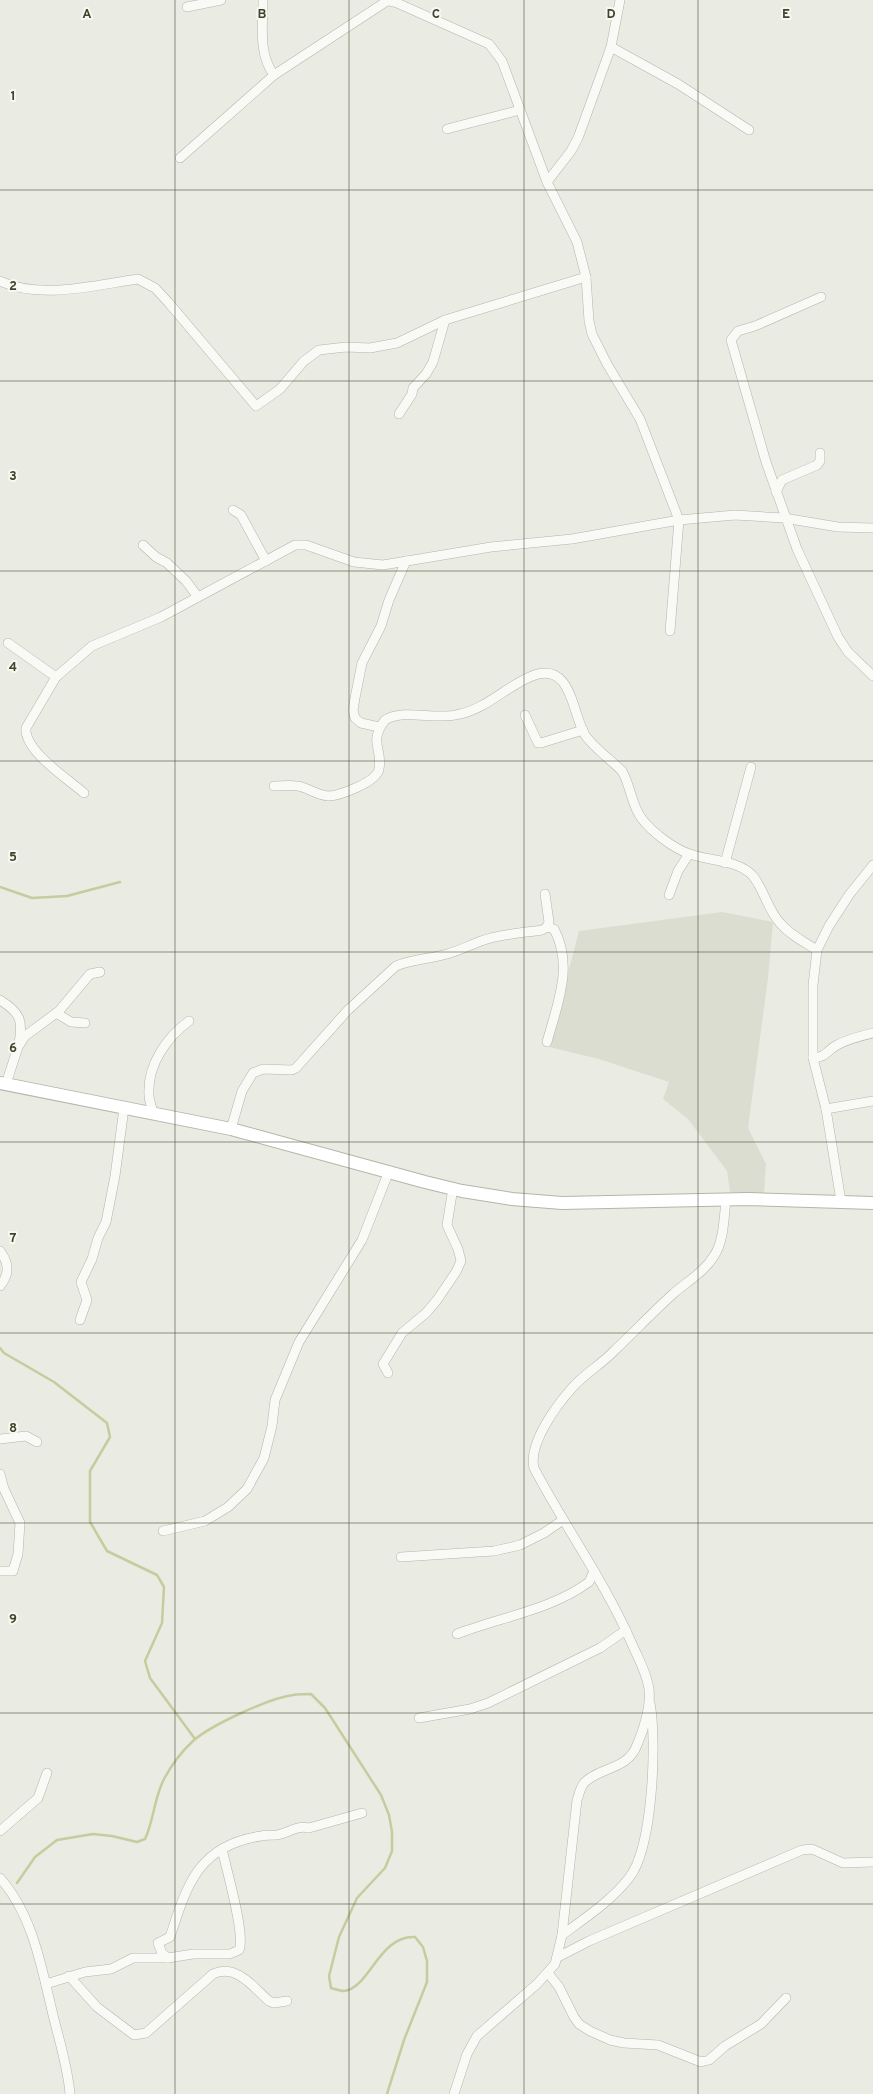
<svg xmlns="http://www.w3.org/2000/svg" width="873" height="2094" font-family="Overpass,sans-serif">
<rect width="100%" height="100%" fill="#eaebe3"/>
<polygon fill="#dbddd1" points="722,912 773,922 768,978 748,1128 766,1164 764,1193 730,1192 727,1171 688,1119 663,1099 669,1082 599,1059 549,1047 579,931"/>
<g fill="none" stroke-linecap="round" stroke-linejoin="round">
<g stroke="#c7cb9e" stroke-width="2.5">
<polyline points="0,887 32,898 67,896 120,882"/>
<polyline points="0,1348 4,1353 54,1382 107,1423 110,1437 90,1471 90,1522 107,1551 157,1575 164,1587 162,1623 145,1661 150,1678 195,1739"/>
<path d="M17,1883L35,1857L57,1840L93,1834L112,1836L137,1842L145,1839C154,1820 154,1798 164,1779C172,1764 182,1751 194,1740C212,1725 269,1698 293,1695C299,1694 305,1694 311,1694L325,1708L381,1795L389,1815L392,1832V1851L385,1868L357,1898L339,1937L329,1976L331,1988C335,1989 340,1991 344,1991C369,1989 379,1935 415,1937L423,1947L427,1961V1982L404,2040L387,2094"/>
</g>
<defs>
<g id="street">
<path d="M263,0C263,25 258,54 274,75"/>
<polyline points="385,0 397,3 489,44 502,61 547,182"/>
<polyline points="620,0 611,47 578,138 571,151 547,182 577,242 586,277 589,321 592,334 607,364 640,419 679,520 670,631"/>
<polyline points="187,7 221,0"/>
<polyline points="611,47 678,84 749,130"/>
<polyline points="447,129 520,110"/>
<polyline points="180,158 274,75 387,1"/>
<path d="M0,281C41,300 95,285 138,279L155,288L168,302L256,406L280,389L304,361L319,350L346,347L370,348L397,343L445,320L586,277"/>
<polyline points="821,297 755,326 738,331 731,340 766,462 797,549 838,637 848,652 873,676"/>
<polyline points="399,414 412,394 413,388 426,374 433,362 445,320"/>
<polyline points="776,492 782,480 817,465 820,461 820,453"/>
<polyline points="233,510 241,515 266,561"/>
<polyline points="143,545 156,557 167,563 186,581 198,597"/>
<polyline points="8,643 56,677"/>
<polyline points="525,715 538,743 541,743 583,730"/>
<polyline points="379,727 361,723 355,718 353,710 355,698 362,663 381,626 389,600 406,561"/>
<path d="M274,786C283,786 294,784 302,787C311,790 318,795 328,796C339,796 377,782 379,769C383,748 368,743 385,720C406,708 435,721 460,714C487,708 507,686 532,676C572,660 572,714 585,735C594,748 611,760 622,771C631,786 631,805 642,819C652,832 674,849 690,854C709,861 739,860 753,876C764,890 768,910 780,923C790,935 804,942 817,950"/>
<path d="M84,793C68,779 24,751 26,728L56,677L92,646L161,617L295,545H306L354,562L383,565L491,547L572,539L679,520L735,515L784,518L838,527L873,528"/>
<polyline points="725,863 751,767"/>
<polyline points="669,895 678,871 689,854"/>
<path d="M0,1000C21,1013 23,1021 19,1043"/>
<polyline points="56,1013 71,1022 85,1023"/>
<path d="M547,1042C557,1005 574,966 554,929L547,927"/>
<path d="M813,1058C827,1057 826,1051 837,1045C848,1039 860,1036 873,1033"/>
<polyline points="6,1084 18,1047 25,1036 59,1011 90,974 100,972"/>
<polyline points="826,1109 873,1101"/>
<path d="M153,1113C152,1107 149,1101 149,1095C147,1065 167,1037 189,1021"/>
<path d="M231,1129L242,1091L253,1073L263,1069L292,1070L296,1068L348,1010L396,966C412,959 430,959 447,954C459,951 470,945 481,941C500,934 522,933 542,930L547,927L549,922L545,894"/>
<polyline points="841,1201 826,1109 813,1058 813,985 817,950 829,926 849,895 873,865"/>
<path d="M0,1251C9,1263 10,1274 0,1286"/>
<polyline points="80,1320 87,1300 81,1282 92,1259 98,1238 106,1222 115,1176 124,1108"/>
<polyline points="388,1373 383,1364 402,1333 426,1313 437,1300 456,1272 461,1261 458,1249 447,1225 453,1188"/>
<polyline points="0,1439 26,1436 37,1442"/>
<polyline points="0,1474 4,1489 20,1523 18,1554 13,1571 0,1571"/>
<polyline points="163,1531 205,1521 228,1507 247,1489 264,1458 272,1426 275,1400 299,1342 362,1240 389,1171"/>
<polyline points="401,1557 494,1551 520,1545 544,1533 563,1520"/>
<path d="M457,1634C501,1617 551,1610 589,1582L594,1571"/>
<polyline points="419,1718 470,1709 488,1703 600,1648 626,1630"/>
<polyline points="0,1831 38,1798 47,1773"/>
<path d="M0,1878C34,1916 42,1971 54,2019C60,2043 68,2069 70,2094"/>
<path d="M562,1935C585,1918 611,1901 629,1878C653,1848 657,1741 650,1703"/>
<polyline points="558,1957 589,1941 802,1850 812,1849 843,1863 873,1862"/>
<path d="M168,1958L162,1953L158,1943L170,1937C187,1884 199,1845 261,1836C266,1835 272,1835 277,1835C289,1833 296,1825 309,1828L362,1813"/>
<polyline points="548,1973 559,1987 574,2017 579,2024 590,2031 610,2040 624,2043 658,2045 701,2062 709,2060 725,2046 761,2024 786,1998"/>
<path d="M69,1976L97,2007L134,2035L146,2033L213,1974C236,1963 253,1987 269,2001L274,2003L287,2001"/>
<path d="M46,1984L85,1972L111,1969L133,1958H168L193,1954H230L239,1950C246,1936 226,1868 222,1849"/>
<path d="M454,2094L467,2054L477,2036L537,1984L555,1964L562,1935L577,1800C579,1795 580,1788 584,1783C599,1767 628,1770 637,1745C644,1729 651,1706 649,1689C647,1673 638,1658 632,1644C605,1582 565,1527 534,1468C528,1444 556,1406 572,1388C584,1374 602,1364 615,1350C635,1331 654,1311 674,1293C688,1281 704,1272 714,1256C724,1241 724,1217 726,1200"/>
</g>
<polyline id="secondary" points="0,1083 231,1129 425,1182 462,1191 512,1199 562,1203 748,1199 873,1203"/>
</defs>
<use href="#street" stroke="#b3b6a8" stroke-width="10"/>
<use href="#secondary" stroke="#b3b6a8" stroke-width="14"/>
<use href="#street" stroke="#f9f9f6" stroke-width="9"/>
<use href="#secondary" stroke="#fff" stroke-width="12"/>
</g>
<path fill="none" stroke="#3f442a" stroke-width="1" stroke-opacity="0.55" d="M175,0V2094M349,0V2094M524,0V2094M698,0V2094M0,190H873M0,381H873M0,571H873M0,761H873M0,952H873M0,1142H873M0,1333H873M0,1523H873M0,1713H873M0,1904H873"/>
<g font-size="13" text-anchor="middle" font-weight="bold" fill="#3f442a" stroke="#f8f8f3" stroke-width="4" stroke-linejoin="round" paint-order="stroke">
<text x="87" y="18">A</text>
<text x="262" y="18">B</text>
<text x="436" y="18">C</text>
<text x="611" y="18">D</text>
<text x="786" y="18">E</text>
<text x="13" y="100">1</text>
<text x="13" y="290">2</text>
<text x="13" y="480">3</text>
<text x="13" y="671">4</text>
<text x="13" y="861">5</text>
<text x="13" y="1052">6</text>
<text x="13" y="1242">7</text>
<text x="13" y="1432">8</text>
<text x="13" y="1623">9</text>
</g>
</svg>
